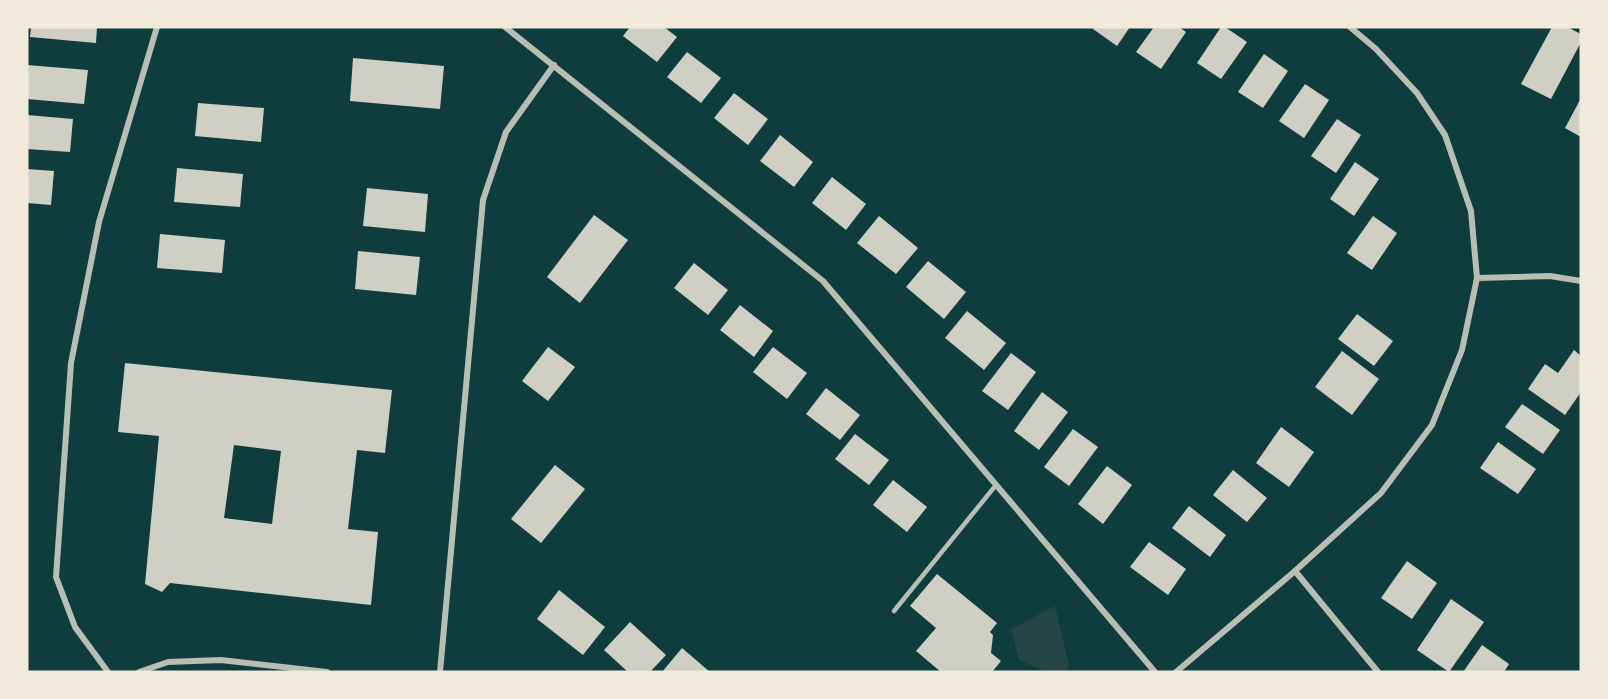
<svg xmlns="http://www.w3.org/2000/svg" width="1608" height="699" font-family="'Fira Sans',sans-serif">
<rect width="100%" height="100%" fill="#0f3d3e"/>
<polygon fill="#244646" points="1055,606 1069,665 1065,672 1047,672 1019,660 1011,629"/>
<g fill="#cfcfc3" fill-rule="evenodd">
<polygon points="31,27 97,27 96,43 30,37"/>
<polygon points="630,27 664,27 677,37 657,62 623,36"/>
<polygon points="1094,27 1130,27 1117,46 1093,29"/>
<polygon points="1154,27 1179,27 1186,32 1161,69 1136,52"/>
<polygon points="1221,27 1225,27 1247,42 1221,79 1197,63"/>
<polygon points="1552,27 1567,27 1581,34 1581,42 1551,99 1521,84"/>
<polygon points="687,52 721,78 701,103 667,77"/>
<polygon points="1264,54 1288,71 1263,108 1238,92"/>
<polygon points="353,58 444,66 440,109 350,101"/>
<polygon points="27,65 88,70 84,104 27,99"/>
<polygon points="1305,84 1329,100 1304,138 1279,121"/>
<polygon points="734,93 768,119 748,145 714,118"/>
<polygon points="1581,98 1581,137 1565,128"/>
<polygon points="198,103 264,108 261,142 195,136"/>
<polygon points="27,115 73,119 70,152 27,149"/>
<polygon points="1337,119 1361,135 1336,173 1311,156"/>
<polygon points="780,135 813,162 794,187 760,161"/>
<polygon points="1355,162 1379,179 1354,216 1330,199"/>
<polygon points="177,168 243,174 240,207 174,202"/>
<polygon points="27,169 54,171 51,205 27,203"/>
<polygon points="832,177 866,204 846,230 812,203"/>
<polygon points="367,188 428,194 425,232 363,226"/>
<polygon points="594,215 628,240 580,303 547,277"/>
<polygon points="879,216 918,248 896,274 857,243"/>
<polygon points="1373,216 1397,233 1372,270 1347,253"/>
<polygon points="160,234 225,240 222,273 157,268"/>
<polygon points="358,251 420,257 416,295 355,289"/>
<polygon points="928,261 966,292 944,319 906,287"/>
<polygon points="694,263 728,290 708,315 674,288"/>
<polygon points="740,305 773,331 754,357 720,330"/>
<polygon points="967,311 1006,343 984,370 945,338"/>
<polygon points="1357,314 1393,341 1374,366 1338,339"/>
<polygon points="548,347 575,367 548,401 522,381"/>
<polygon points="773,347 807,373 787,399 753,372"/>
<polygon points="1574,350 1581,356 1581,392 1565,415 1528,389 1545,364 1558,373"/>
<polygon points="1342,351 1379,379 1352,415 1315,387"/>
<polygon points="1011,353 1036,372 1008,410 982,391"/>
<path d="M125,363L392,390L385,453L357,450L348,529L378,532L371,605L170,583L162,592L145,584L159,436L118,432ZM234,445L281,451L272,524L224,518Z"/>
<polygon points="826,388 860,415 840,440 806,414"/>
<polygon points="1042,392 1068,412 1039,450 1014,431"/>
<polygon points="1522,404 1560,430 1543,454 1505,427"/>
<polygon points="1281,427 1314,452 1289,487 1256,463"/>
<polygon points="1073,429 1098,447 1069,486 1044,467"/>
<polygon points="855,434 889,460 869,485 835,459"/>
<polygon points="1498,442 1536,469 1518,494 1480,468"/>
<polygon points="555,465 585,489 541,543 511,519"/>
<polygon points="1107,466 1132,485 1103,524 1078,504"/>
<polygon points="1233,470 1267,498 1247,522 1213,495"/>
<polygon points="893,480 927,507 907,532 873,505"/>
<polygon points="1189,506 1226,535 1210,557 1172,528"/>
<polygon points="1149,542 1186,569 1168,595 1130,567"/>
<polygon points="1407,561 1437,583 1412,619 1381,598"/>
<polygon points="937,574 997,623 990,632 993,635 991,653 1001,661 992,672 941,672 916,651 936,628 910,606"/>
<polygon points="559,590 605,627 583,655 537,619"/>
<polygon points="1451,599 1484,622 1449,672 1417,650"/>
<polygon points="630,622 666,655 650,672 628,672 604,650"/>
<polygon points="1482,645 1509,664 1504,672 1463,672"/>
<polygon points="682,648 710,672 662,672"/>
</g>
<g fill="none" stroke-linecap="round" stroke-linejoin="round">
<polyline stroke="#b8beb3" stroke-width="4.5" points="894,611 996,485"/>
<g stroke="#b8beb3" stroke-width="6">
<polyline points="505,27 823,281 1155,672"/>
<polyline points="1477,278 1550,276 1581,281"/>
<polyline points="1295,571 1378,672"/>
<polyline points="108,672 75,627 56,577 71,363 99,222 157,27"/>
<polyline points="139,672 168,662 221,660 327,672"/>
<polyline points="440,672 483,200 506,132 554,65"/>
<polyline points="1176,672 1295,571 1381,493 1432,425 1462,350 1477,278 1471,211 1445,135 1417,93 1376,49 1350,27"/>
</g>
</g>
<rect width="1608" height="699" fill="none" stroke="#f1e9da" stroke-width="57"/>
</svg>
